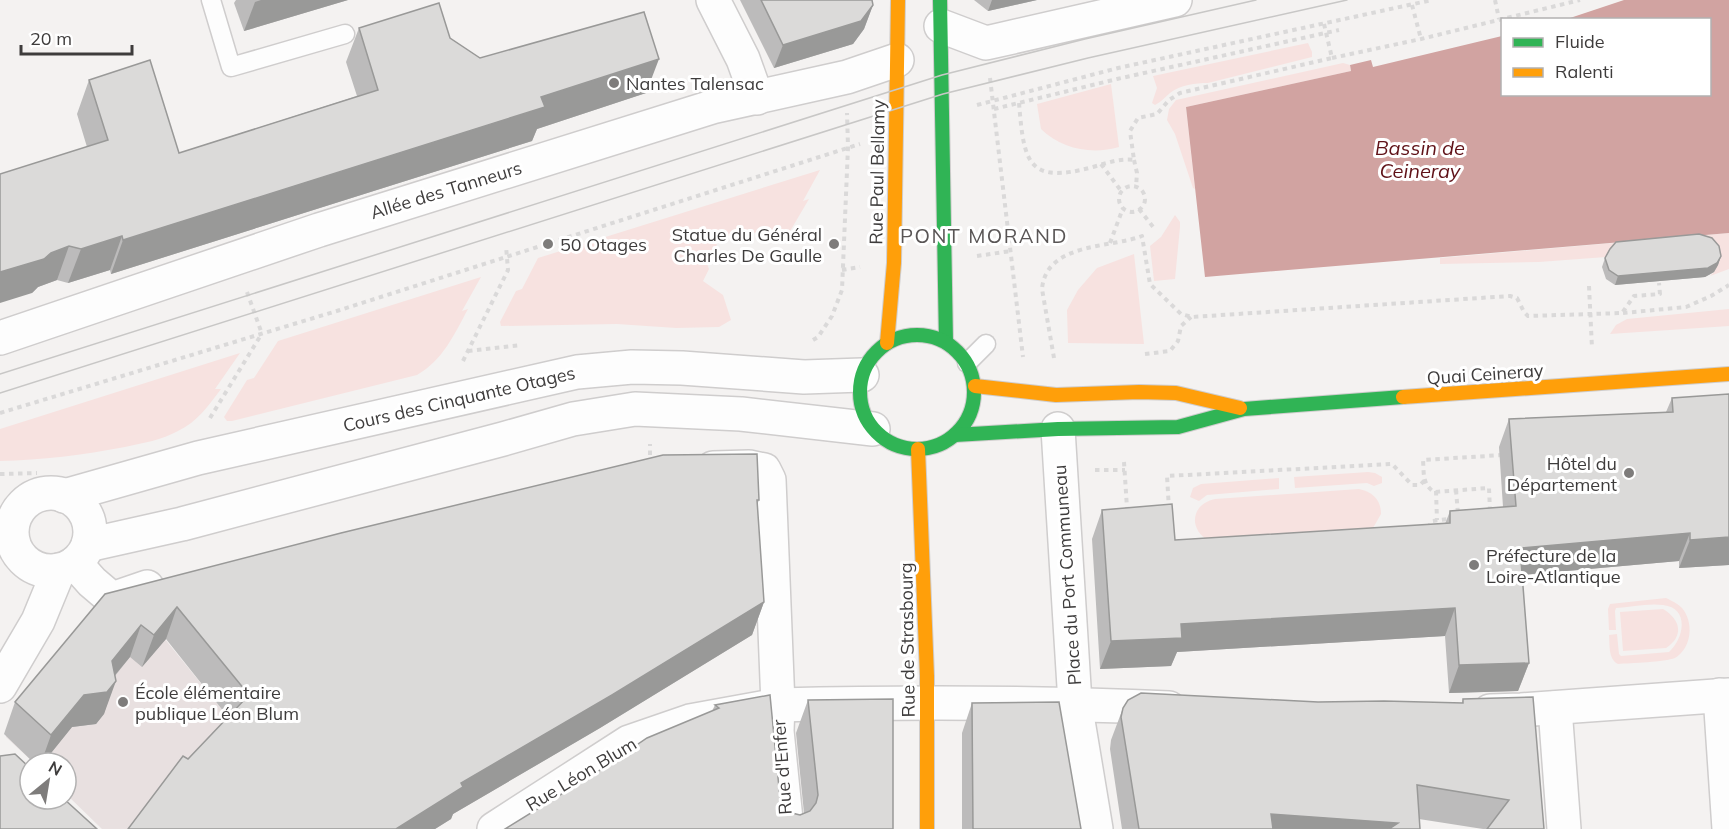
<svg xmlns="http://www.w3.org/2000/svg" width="1729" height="829" font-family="Mulish,sans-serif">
<rect width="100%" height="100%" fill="#f4f2f1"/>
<polygon fill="#e8e0e0" points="143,612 237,728 140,829 102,829 66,794 66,763 34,763 6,737 7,730"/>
<g fill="#f7e2e0">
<path d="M1308,43L1312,52V57L1208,83C1196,83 1180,85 1170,93C1165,97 1161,102 1155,105L1152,103L1157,88L1153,76Z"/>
<polygon points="1343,63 1350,65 1351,71 1186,107 1195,189 1193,188 1175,134 1167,120 1169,109 1176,100"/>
<path d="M1111,84L1119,147C1092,155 1061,149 1041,129L1037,104Z"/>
<polygon points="820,170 803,201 809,199 786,238 773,237 765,228 752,234 741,228 732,236 720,236 715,249 704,256 709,269 703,281 723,295 731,320 719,327 676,328 617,324 501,326 500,322 516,291 522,289 538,258"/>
<polygon points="1175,215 1180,222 1180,227 1175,279 1154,281 1150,246 1161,237"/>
<polygon points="1729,233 1729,269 1710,276 1714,272 1606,257 1539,262 1440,264 1440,258"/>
<polygon points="1134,254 1144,344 1068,343 1067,310 1078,290 1097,268"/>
<path d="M481,277L462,311L468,309C454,335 443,360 417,375L232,421H227L224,417L247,380L254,378L278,341Z"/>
<polygon points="1729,309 1729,326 1610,334 1616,325 1627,319"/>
<path d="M240,353L215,389H221C209,405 197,422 178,431C162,440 143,443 125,447C83,455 42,460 0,461V429Z"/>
<polygon points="1368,472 1375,473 1382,477 1382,483 1374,486 1367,483 1295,488 1294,477"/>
<polygon points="1279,478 1279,489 1207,495 1199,501 1190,497 1193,488 1201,484"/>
<path d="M1359,489C1373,492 1381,500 1381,514L1373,528L1209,541C1188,529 1191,504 1215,499Z"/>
<path d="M1666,598C1672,601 1677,603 1682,608C1694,622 1692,648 1675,658C1665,662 1631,663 1618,664C1608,659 1610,645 1609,635L1617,634L1619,654L1621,656L1669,652C1684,639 1690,608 1663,605C1648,603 1631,607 1616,608L1615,611L1616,630H1609L1608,609L1610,604Z"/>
<path d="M1663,609C1681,620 1684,636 1666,648L1623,651L1620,612Z"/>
</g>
<polygon fill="#d1a3a1" points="1624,0 1729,0 1729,233 1205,277 1186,107 1351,71 1350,65 1371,60 1373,67 1502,36 1502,94 1710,94 1710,20 1567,19"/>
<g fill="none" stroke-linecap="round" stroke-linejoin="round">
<defs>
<g id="lane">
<polyline points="211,0 231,67 345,34"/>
<polyline points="967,363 986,344"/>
</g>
<g id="street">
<polyline points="713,0 743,59 757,98"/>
<polyline points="941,26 986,43 1175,0"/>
<polyline points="0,338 319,230 712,107 847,77 897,60"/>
<polyline points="1058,429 1075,703 1096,829"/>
<polyline points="713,468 749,467 764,470 769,480 778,705 777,731 787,829"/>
<circle cx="51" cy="532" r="39"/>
<polyline points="64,496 198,458 577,372 632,367 682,368 804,377 862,375"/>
<polyline points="88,545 182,524 503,439 573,419 635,409 741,414 873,429"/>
<polyline points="75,563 92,582 112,599 147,587"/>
<polyline points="0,686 38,621 59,570"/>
<polyline points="1720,695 1729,829"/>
<polyline points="1555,708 1564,829"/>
<polyline points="1490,711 1521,710 1729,695"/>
<path d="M494,829L629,742L690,721L778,705C909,702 1038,702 1169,708"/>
</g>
<g id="fast">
<polyline points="940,0 946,342"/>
<circle cx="917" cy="392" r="57"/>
<polyline points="955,435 1058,429 1178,427 1244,409 1403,397"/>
</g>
<g id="slow">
<polyline points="887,343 894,263 898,0"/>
<polyline points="975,386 1056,395 1139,392 1176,393 1240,408"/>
<polyline points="1403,397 1729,374"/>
<polyline points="918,449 927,676 927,829"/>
</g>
</defs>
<use href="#lane" stroke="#cfcdcd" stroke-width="21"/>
<use href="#street" stroke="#cfcdcd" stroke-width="36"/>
<use href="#fast" stroke="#cfcdcd" stroke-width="16"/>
<use href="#slow" stroke="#cfcdcd" stroke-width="16"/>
<g stroke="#dad9d9" stroke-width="4" stroke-dasharray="4.5 4.5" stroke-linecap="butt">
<polyline points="1495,0 1499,19"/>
<polyline points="1412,5 1421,39"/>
<polyline points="1332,58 1421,39 1580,0"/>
<polyline points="990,78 1023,357"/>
<path d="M1019,103C1024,162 1027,185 1093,167C1107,163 1120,158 1134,160L1130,131L1138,118L1157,114L1169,100L1180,93L1332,58L1324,24"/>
<polyline points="977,105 1118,68 1432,0"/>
<polyline points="994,109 1117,79 1339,30"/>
<polyline points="1134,160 1137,173 1136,187"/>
<polyline points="1101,164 1122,192"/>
<circle cx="1132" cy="199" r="13"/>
<polyline points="1139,209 1154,228"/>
<polyline points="1110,243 1123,208"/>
<polyline points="977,256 1011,251"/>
<polyline points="842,270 860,267"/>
<polyline points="1589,286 1592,348"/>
<polyline points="247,292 262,334"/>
<polyline points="1623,313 1686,307 1711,296 1729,285"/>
<polyline points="813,340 818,337 832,316 842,290 848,147 847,113"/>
<polyline points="468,351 521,345"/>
<polyline points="1145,354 1170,351 1178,341 1181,326 1191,317"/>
<path d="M1054,358L1042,289C1046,242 1112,248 1142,236L1150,284L1181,314L1192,317L1510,296L1517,298L1524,312L1528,316L1622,313L1634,296L1660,294L1659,283"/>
<polyline points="463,361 508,270 506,246"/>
<polyline points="0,413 340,310 860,144"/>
<polyline points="210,418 261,335"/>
<polyline points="650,455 650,444"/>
<polyline points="1124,462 1127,508"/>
<polyline points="1095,470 1125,470"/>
<polyline points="0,474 37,473"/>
<polyline points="1456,490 1458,514"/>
<polyline points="1436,491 1437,520"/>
<polyline points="1169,509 1167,476 1392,464 1412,485 1420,485 1424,481"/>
<path d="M1490,511L1489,488L1434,492C1422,484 1424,473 1423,460L1503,455"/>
<polyline points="1428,528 1432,521 1449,519"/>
<polyline points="0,529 12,528"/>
</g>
<use href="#lane" stroke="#fdfdfd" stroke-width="18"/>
<use href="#street" stroke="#fdfdfd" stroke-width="33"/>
<use href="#fast" stroke="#30b455" stroke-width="14"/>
<use href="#slow" stroke="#ff9f0a" stroke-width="14"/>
<g stroke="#c8c7c6" stroke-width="1.5">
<polyline points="0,374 942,75 1085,39 1256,0"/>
<polyline points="0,393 943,94 1088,58 1347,0"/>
</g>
</g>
<g fill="#bcbbbb">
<polygon points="236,0 348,0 244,31 234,3"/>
<polygon points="740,0 872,0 873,5 864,29 853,44 774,68"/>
<polygon points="974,0 1037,0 988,11"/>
<polygon points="359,28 450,38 480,58 646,93 537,129 532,141 111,274 110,270 68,283 57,280 38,287 32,293 87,147 77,114 89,80 179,153 357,96 346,62"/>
<polygon points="1721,256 1718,265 1714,272 1705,277 1615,285 1606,279 1602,267 1605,258"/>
<polygon points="1672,398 1729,565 1679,568 1679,561 1522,575 1529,663 1518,691 1449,693 1445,636 1177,652 1171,666 1100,669 1092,539 1102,510 1175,540 1445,524 1450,511 1503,507 1499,447 1509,419 1666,412"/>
<polygon points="759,500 757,505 764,602 752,635 600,728 453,814 451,819 435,829 128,829 188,759 228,717 166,639 142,667 130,657 115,676 104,714 96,724 72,727 43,763 34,763 4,734 15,702 105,594"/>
<polygon points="770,695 780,798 784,807 792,813 800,815 804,813 796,733 808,700 893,829 505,829 712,711 715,705"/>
<polygon points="1463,699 1544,829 1483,829 1419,819 1420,829 1122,829 1110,749 1111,740 1123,708 1318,702 1462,703"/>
<polygon points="972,703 1081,829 962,829 962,733"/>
</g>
<g fill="#999998">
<polygon points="261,0 348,0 244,31 255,2"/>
<polygon points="992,0 1037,0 988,11"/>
<polygon points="873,5 864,29 853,44 774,68 783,45"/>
<polygon points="659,59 646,93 537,129 532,141 111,274 123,240 541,97"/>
<polygon points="122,236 110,270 68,283 81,249"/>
<polygon points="69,246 57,280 38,287 32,293 0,303 0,272"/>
<polygon points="1721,256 1718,265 1714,272 1705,277 1615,285 1618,276"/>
<polygon points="1690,533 1679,561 1510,576 1520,548"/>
<polygon points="1729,537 1729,565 1679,568 1690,540"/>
<polygon points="764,602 752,635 600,728 453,814 451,819 435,829 396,829 461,783"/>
<polygon points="177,607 166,639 142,667 154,635"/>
<polygon points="1455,608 1445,636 1177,652 1171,666 1100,669 1111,641 1181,624"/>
<polygon points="141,625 130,657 101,692 116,681 104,714 96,724 72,727 43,763 41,763 51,735"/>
<polygon points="1529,663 1518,691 1449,693 1459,665"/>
<polygon points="1271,814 1398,823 1396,829 1265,829"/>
</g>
<g fill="#dbdad9" stroke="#999998" stroke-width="1.5">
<polygon points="761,0 872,0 873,5 861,21 783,45"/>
<polygon points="439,3 450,38 480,58 644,12 659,59 541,97 545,107 123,240 122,236 81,249 69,246 51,253 44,259 0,272 0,174 108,140 89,80 150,60 179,153 378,90 359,28"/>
<polygon points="1699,234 1712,238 1719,246 1721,256 1717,263 1708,268 1618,276 1609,270 1605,258 1610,249 1616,242"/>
<polygon points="1729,394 1729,537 1690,540 1690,533 1520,548 1529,663 1459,665 1455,608 1181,624 1182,638 1111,641 1102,510 1172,504 1175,540 1450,523 1450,511 1516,506 1509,419 1673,412 1672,398"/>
<polygon points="757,454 759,500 757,500 764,602 612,695 461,783 463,787 396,829 128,829 183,756 188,759 249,695 177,607 154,635 141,625 112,661 116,681 107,692 84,695 51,735 15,702 105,594 341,533 663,455"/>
<polygon points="1141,693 1318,702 1384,701 1463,703 1463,699 1533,697 1544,829 1487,829 1509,800 1417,785 1420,829 1389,829 1398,823 1271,814 1273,829 1139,829 1121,717 1123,708 1128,700"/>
<polygon points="770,695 780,798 784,807 792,813 800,815 810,811 816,803 818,795 808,700 893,699 893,829 505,829 594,774 647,738 719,708 715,705"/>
<polygon points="1059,702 1081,829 973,829 972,703"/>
<polygon points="15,754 30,768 30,799 64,799 97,829 0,829 0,756"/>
</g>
<g fill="#7e7c7b" stroke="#fff" stroke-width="2">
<circle cx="614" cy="83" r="6"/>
<circle cx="548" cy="244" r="6"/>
<circle cx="834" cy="244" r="6"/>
<circle cx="1629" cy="473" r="6"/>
<circle cx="1474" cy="565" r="6"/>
<circle cx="123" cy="702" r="6"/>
</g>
<g text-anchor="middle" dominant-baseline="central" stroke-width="6" stroke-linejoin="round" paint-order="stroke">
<g font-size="18" fill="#3e3c3c" stroke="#fff" text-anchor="start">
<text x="626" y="83">Nantes Talensac</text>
<text x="822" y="234" text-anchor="end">Statue du Général<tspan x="822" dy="21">Charles De Gaulle</tspan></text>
<text x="560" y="244">50 Otages</text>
<text x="1617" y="463" text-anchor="end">Hôtel du<tspan x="1617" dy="21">Département</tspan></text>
<text x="1486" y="555">Préfecture de la<tspan x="1486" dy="21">Loire-Atlantique</tspan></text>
<text x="135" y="692">École élémentaire<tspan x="135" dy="21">publique Léon Blum</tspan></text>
</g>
<g font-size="18" fill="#3e3c3c" stroke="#fff">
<text transform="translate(877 172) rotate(-89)">Rue Paul Bellamy</text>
<text transform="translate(446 190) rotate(-17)">Allée des Tanneurs</text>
<text transform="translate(1485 374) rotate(-4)">Quai Ceineray</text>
<text transform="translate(459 399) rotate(-13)">Cours des Cinquante Otages</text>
<text transform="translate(1067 575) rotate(-94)">Place du Port Communeau</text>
<text transform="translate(907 640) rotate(-91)">Rue de Strasbourg</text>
<text transform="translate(782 767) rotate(-94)">Rue d'Enfer</text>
<text transform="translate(581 774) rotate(-31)">Rue Léon Blum</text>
</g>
<g font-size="20" font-style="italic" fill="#601218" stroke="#fff">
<text x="1420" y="147">Bassin de<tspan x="1420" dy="23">Ceineray</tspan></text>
</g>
<g font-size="20" letter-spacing="1.5" fill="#595555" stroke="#fff">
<text x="984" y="235">PONT MORAND</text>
</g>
</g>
<rect x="1501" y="18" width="210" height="78" fill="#ffffff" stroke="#b2b1b1" stroke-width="1.5"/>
<rect x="1513" y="38" width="30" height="9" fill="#30b455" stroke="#b2b1b1" stroke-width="1.5"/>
<text x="1555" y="48" font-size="18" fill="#3e3c3c">Fluide</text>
<rect x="1513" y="68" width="30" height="9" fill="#ff9f0a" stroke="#b2b1b1" stroke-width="1.5"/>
<text x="1555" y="78" font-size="18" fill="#3e3c3c">Ralenti</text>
<g transform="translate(48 781) rotate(30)"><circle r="28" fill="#ffffff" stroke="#b2b1b1" stroke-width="1.5"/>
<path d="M0-4.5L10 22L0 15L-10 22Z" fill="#7e7c7b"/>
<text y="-9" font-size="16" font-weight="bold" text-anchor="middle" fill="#3e3c3c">N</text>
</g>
<path d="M21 45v9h111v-9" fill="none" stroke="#3e3c3c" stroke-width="3"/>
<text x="30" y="45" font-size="18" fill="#3e3c3c" stroke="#ffffff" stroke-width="4.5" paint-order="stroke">20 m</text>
</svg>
